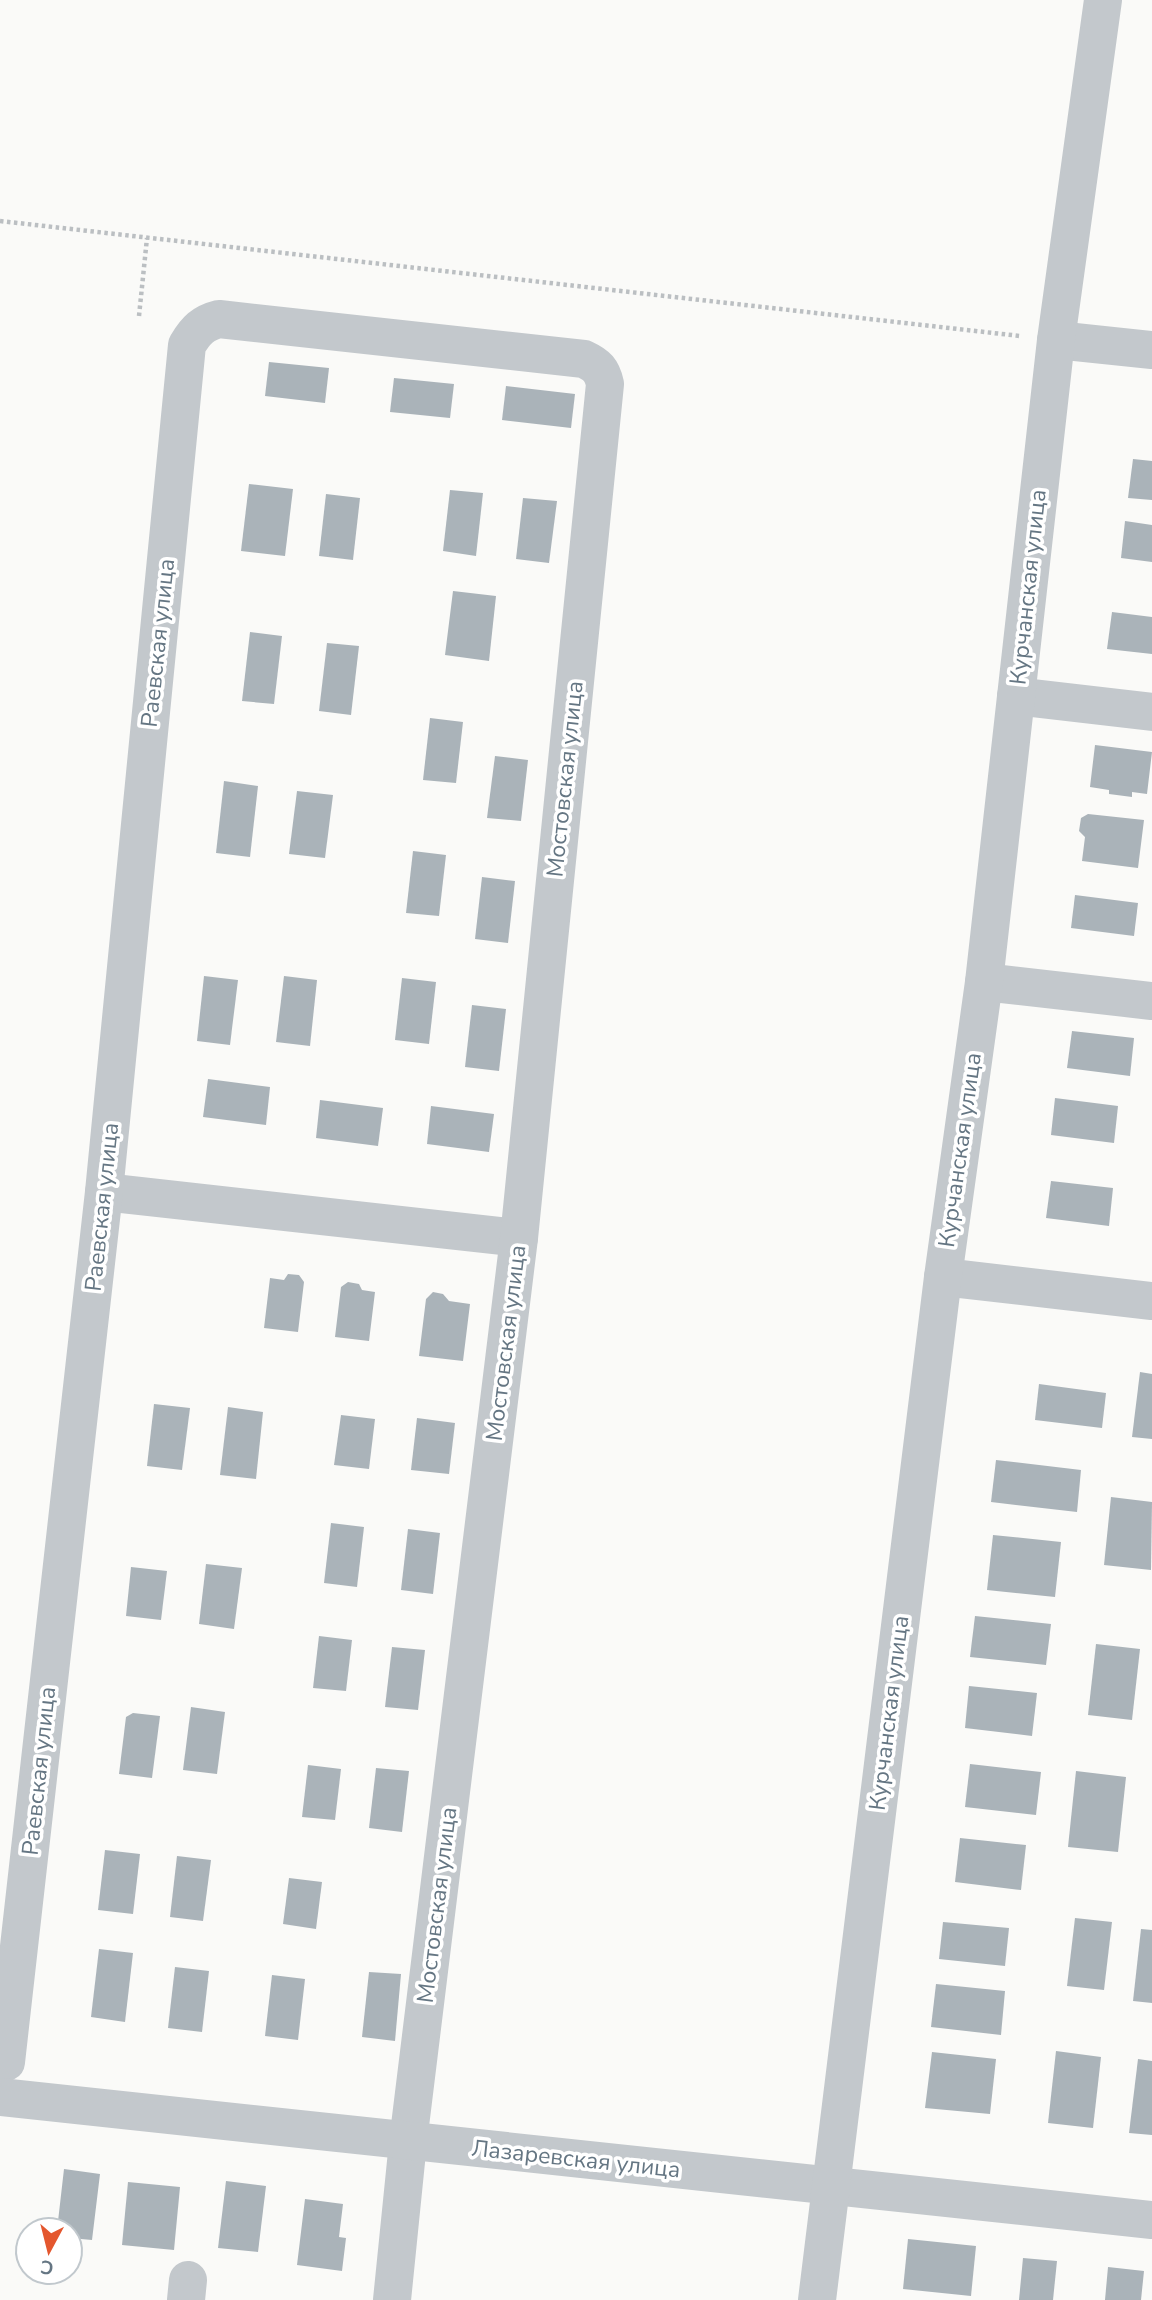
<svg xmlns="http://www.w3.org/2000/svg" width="1152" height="2300" font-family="'Nunito Sans',sans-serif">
<rect width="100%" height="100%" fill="#fafaf8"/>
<g fill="#aab3b9">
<polygon points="269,362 329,368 325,403 265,396"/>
<polygon points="394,378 454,384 450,418 390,412"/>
<polygon points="506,386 575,394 571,428 502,420"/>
<polygon points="1133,459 1152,461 1152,500 1128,498"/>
<polygon points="249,484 293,489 285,556 241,551"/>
<polygon points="450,490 483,493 476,556 443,551"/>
<polygon points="326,494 360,498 353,560 319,556"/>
<polygon points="523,498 557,501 549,563 516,559"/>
<polygon points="1125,521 1152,525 1152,562 1121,558"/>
<polygon points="453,591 496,596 489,661 445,655"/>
<polygon points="1112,612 1152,617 1152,654 1107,649"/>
<polygon points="250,632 282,636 274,704 242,701"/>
<polygon points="327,643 359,646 351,715 319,711"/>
<polygon points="430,718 463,722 456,783 423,780"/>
<polygon points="1095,745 1152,752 1147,794 1132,792 1132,797 1109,794 1109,790 1090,787"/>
<polygon points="495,756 528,760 521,821 487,818"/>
<polygon points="224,781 258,786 250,857 216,853"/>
<polygon points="297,791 333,795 325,858 289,854"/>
<polygon points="1088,814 1144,820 1138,868 1082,861 1085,837 1079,831 1081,818"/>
<polygon points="413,851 446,855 439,916 406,913"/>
<polygon points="482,877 515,881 508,943 475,939"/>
<polygon points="1075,895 1138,903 1134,936 1071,928"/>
<polygon points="204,976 238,980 230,1045 197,1041"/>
<polygon points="284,976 317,980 310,1046 276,1042"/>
<polygon points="402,978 436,982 429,1044 395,1040"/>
<polygon points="472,1005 506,1009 499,1071 465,1067"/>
<polygon points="1072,1031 1134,1038 1130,1076 1067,1068"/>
<polygon points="208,1079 270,1087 266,1125 203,1117"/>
<polygon points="1055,1098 1118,1106 1114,1143 1051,1135"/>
<polygon points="320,1100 383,1108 378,1146 316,1138"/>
<polygon points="431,1106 494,1114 489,1152 427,1144"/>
<polygon points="1051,1181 1113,1188 1109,1226 1046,1218"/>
<polygon points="288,1274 299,1275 304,1282 298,1332 264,1328 270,1278 284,1280"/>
<polygon points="348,1282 359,1284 362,1290 375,1292 369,1341 335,1337 341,1287"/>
<polygon points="433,1292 443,1294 449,1301 470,1304 463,1361 419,1356 426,1299"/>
<polygon points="1140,1372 1152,1374 1152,1439 1132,1437"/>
<polygon points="1039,1384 1106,1393 1102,1428 1035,1420"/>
<polygon points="154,1404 190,1408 182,1470 147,1466"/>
<polygon points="228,1407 263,1412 256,1479 220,1475"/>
<polygon points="341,1415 375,1419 369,1469 334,1465"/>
<polygon points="417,1418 455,1423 449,1474 411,1470"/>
<polygon points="996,1460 1081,1470 1077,1512 991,1502"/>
<polygon points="1111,1497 1152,1502 1151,1570 1104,1565"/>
<polygon points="331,1523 364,1527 357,1587 324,1583"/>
<polygon points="408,1529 440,1533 433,1594 401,1590"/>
<polygon points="993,1535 1061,1542 1055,1597 987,1590"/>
<polygon points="206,1564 242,1568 234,1629 199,1624"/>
<polygon points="131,1567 167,1571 161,1620 126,1616"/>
<polygon points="975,1616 1051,1624 1046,1665 970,1657"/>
<polygon points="319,1636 352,1640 346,1691 313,1688"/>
<polygon points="1096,1644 1140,1649 1132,1720 1088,1715"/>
<polygon points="392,1647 425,1650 418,1710 385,1707"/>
<polygon points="969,1686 1037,1693 1032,1736 965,1728"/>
<polygon points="191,1707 225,1712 217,1774 183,1770"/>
<polygon points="133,1713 160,1716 152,1778 119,1774 126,1717"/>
<polygon points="970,1764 1041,1772 1036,1815 965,1807"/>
<polygon points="308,1765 341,1769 335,1820 302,1817"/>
<polygon points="376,1768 409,1771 402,1832 369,1828"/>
<polygon points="1076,1771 1126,1777 1118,1852 1068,1847"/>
<polygon points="960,1838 1026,1845 1021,1890 955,1882"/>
<polygon points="105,1850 140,1854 133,1914 98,1910"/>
<polygon points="177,1856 211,1860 203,1921 170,1917"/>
<polygon points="289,1878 322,1882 316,1929 283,1924"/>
<polygon points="1075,1918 1112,1922 1104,1990 1067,1986"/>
<polygon points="943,1922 1009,1928 1005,1966 939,1959"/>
<polygon points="1141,1929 1152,1930 1152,2003 1133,2001"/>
<polygon points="99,1949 133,1953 125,2022 91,2017"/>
<polygon points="175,1967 209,1971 202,2032 168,2028"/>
<polygon points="369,1972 401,1974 395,2041 362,2037"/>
<polygon points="272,1975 305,1979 298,2040 265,2036"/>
<polygon points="936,1984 1005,1991 1001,2035 931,2027"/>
<polygon points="1056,2051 1101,2057 1093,2128 1048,2123"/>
<polygon points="932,2052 996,2059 990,2114 925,2108"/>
<polygon points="1138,2059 1152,2061 1152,2135 1129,2133"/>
<polygon points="64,2169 100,2174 92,2240 70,2238 70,2230 57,2230"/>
<polygon points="226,2181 266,2186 258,2252 218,2248"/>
<polygon points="128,2182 180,2187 174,2250 122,2245"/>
<polygon points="305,2199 343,2204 339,2237 346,2238 342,2271 297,2265"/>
<polygon points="908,2239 976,2246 971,2296 903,2289"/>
<polygon points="1023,2258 1057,2261 1053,2300 1019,2300"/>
<polygon points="1108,2267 1144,2271 1141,2300 1105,2300"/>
</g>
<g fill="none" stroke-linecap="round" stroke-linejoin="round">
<g stroke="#bbbfc2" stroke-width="4.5" stroke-dasharray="3.5 3.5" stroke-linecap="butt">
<polyline points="0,221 1020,336"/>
<polyline points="139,316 147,238"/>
</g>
<g stroke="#c3c8cc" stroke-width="38">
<polyline points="1056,340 1152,350"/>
<polyline points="1016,696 1152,712"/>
<polyline points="984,982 1152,1001"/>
<polyline points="104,1192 519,1238"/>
<polyline points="943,1277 1152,1301"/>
<path d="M0,2065L6,2062L104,1192L187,345C196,330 203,323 219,319L584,359C597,365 602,370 605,384L519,1238L408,2142L392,2300"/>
<polyline points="0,2097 1152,2220"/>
<polyline points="186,2300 188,2280"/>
<polyline points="817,2300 943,1277 984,982 1056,340 1103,0"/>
</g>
</g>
<g text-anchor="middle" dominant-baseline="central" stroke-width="7" stroke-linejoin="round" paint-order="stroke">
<g font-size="23" fill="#657683" stroke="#fff">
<text transform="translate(1028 587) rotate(-84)">Курчанская улица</text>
<text transform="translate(158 643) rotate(-84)">Раевская улица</text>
<text transform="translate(565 779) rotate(-84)">Мостовская улица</text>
<text transform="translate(960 1150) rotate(-82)">Курчанская улица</text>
<text transform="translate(102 1207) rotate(-84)">Раевская улица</text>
<text transform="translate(506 1343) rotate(-83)">Мостовская улица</text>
<text transform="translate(889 1713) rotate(-83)">Курчанская улица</text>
<text transform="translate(39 1771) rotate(-84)">Раевская улица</text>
<text transform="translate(437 1905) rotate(-83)">Мостовская улица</text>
<text transform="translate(576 2159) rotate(6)">Лазаревская улица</text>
</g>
</g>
<g transform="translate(49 2251) rotate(187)"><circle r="33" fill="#ffffff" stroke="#c1c8cd" stroke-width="2"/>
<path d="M0-5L12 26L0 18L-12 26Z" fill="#e4572e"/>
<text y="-10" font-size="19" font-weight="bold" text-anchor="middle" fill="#657683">С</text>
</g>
</svg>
